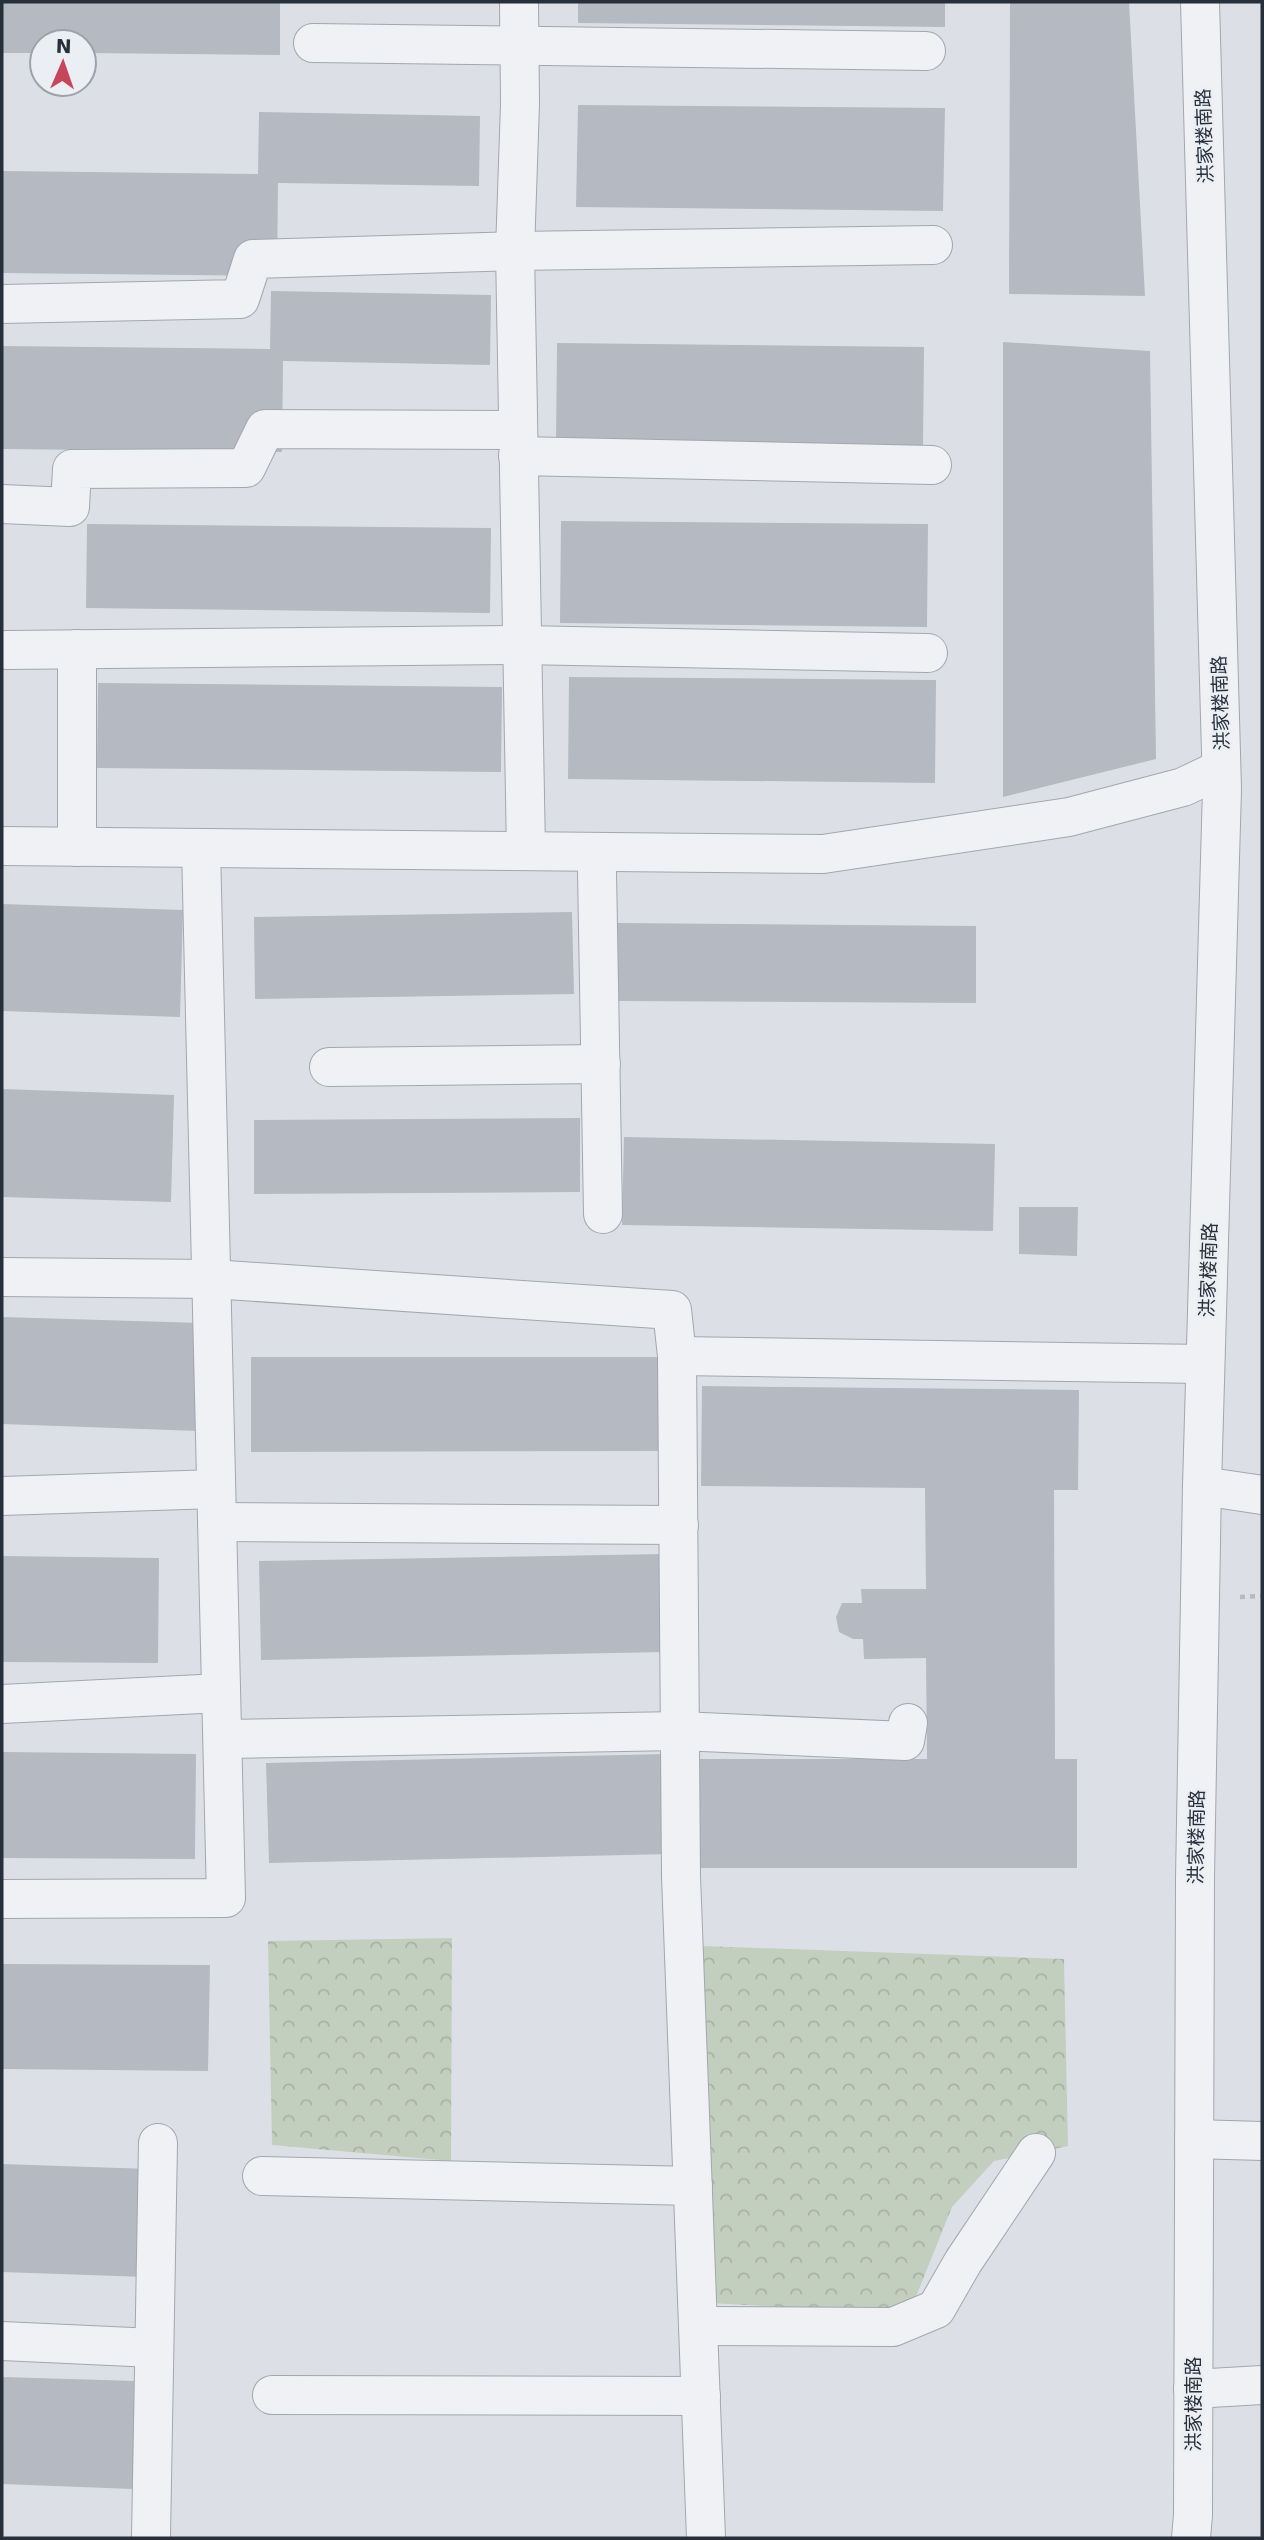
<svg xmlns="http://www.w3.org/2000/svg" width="1264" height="2540" font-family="'DejaVu Sans','Noto Sans SC',sans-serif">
<defs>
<pattern id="park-crowns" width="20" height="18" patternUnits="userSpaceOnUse" patternTransform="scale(1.75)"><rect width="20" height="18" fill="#c3cfbe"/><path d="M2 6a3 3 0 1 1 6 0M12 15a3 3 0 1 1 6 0" fill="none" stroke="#a8b2a4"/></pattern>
</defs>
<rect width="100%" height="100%" fill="#dce0e6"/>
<g fill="url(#park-crowns)">
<polygon points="452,1938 451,2161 272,2145 268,1941"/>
<polygon points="703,1946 1064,1959 1068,2146 994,2161 952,2207 909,2314 710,2303"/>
</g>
<g fill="#b4b9c2">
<polygon points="2,2 280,2 280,55 84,53 84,42 42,42 42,53 2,53"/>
<polygon points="578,2 945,2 945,27 578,23"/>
<polygon points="1010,2 1129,2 1145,296 1009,294"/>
<polygon points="578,105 945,108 943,211 576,207"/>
<polygon points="259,112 480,116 479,186 278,183 277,276 2,273 2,171 258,174"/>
<polygon points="271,291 491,295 490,365 283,361 282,452 2,449 2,346 270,349"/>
<polygon points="1003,342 1150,351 1156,759 1003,797"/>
<polygon points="557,343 924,347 923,449 556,446"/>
<polygon points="561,521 928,524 927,627 560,623"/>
<polygon points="87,524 491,528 490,613 86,608"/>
<polygon points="569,677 936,680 935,783 568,779"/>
<polygon points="98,683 502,687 501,772 97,768"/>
<polygon points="2,904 183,910 180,1017 2,1011"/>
<polygon points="572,912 574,994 255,999 254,917"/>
<polygon points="617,923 976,926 976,1003 617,1001"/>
<polygon points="2,1089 174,1095 171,1202 2,1197"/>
<polygon points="580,1118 580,1192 254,1194 254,1120"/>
<polygon points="624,1137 995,1144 993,1231 622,1225"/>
<polygon points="1019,1207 1078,1207 1077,1256 1019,1254"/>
<polygon points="2,1317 201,1323 198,1431 2,1424"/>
<polygon points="251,1357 659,1357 659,1451 251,1452"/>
<polygon points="702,1386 1079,1390 1078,1490 1054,1490 1055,1759 1077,1759 1077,1868 698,1868 697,1759 927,1759 926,1658 864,1659 863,1639 853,1639 839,1632 836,1617 842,1603 862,1603 861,1589 926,1589 925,1488 701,1486"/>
<polygon points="664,1554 666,1652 261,1660 259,1561"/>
<polygon points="2,1556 159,1558 158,1663 2,1662"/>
<polygon points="2,1752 196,1754 195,1859 2,1858"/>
<polygon points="667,1754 670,1854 269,1863 266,1763"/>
<polygon points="2,1964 210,1965 208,2071 2,2069"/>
<polygon points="2,2164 149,2169 146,2277 2,2272"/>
<polygon points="2,2377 136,2381 133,2489 2,2484"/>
</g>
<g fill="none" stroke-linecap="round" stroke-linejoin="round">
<defs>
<g id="minor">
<polyline points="519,2 520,104 515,251 933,245"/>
<polyline points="313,43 926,51"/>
<polyline points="2,304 240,299 253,259 515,251 526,851"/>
<polyline points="518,456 932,465"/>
<polyline points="2,504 70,507 72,469 246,468 265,429 518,430"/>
<polyline points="77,649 77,847"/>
<polyline points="6,650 522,645 928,653"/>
<polyline points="2,846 823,854 1069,817 1183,787 1221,769"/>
<polyline points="597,871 603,1214"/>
<polyline points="329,1067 601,1064"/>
<polyline points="2,1277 212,1279 672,1310 677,1356 681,1876 706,2538"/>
<polyline points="677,1356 1205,1364"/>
<polyline points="1202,1486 1262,1495"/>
<polyline points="2,1496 216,1489"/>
<polyline points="217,1522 679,1525"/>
<polyline points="2,1704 221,1693"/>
<polyline points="223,1739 680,1731 905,1741 908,1723"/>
<polyline points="2,1899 226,1898 201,848"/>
<polyline points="1194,2139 1262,2141"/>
<polyline points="262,2176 693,2186"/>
<polyline points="698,2326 893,2327 936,2309 963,2262 1036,2153"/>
<polyline points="2,2341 154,2348"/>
<polyline points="1193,2389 1262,2385"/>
<polyline points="272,2395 701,2396"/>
<polyline points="151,2538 158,2143"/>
<polyline points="1191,2538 1193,2515 1195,1878 1202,1486 1222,789 1200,2"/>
</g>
</defs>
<use href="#minor" stroke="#a2a7af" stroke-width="40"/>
<polyline stroke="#b7bbc0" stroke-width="4.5" stroke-dasharray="5 5" stroke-linecap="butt" points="1240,1597 1262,1596"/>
<use href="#minor" stroke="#eff1f4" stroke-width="38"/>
</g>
<g text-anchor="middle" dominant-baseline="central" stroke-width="5" stroke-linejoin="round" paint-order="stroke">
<g font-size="19" fill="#272f3b" stroke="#ebeff4">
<text transform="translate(1204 136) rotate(-92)">洪家楼南路</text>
<text transform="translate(1220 703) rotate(-92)">洪家楼南路</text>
<text transform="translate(1208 1270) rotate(-88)">洪家楼南路</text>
<text transform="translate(1196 1837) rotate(-89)">洪家楼南路</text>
<text transform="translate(1193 2404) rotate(-90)">洪家楼南路</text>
</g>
</g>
<rect width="1264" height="2540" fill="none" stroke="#272f3b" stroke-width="7"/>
<g transform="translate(63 63) rotate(2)"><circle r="33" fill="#ebeff4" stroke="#9da2aa" stroke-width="2"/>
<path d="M0-5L12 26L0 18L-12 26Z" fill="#c6465c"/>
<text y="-10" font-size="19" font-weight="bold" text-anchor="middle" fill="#272f3b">N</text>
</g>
</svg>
